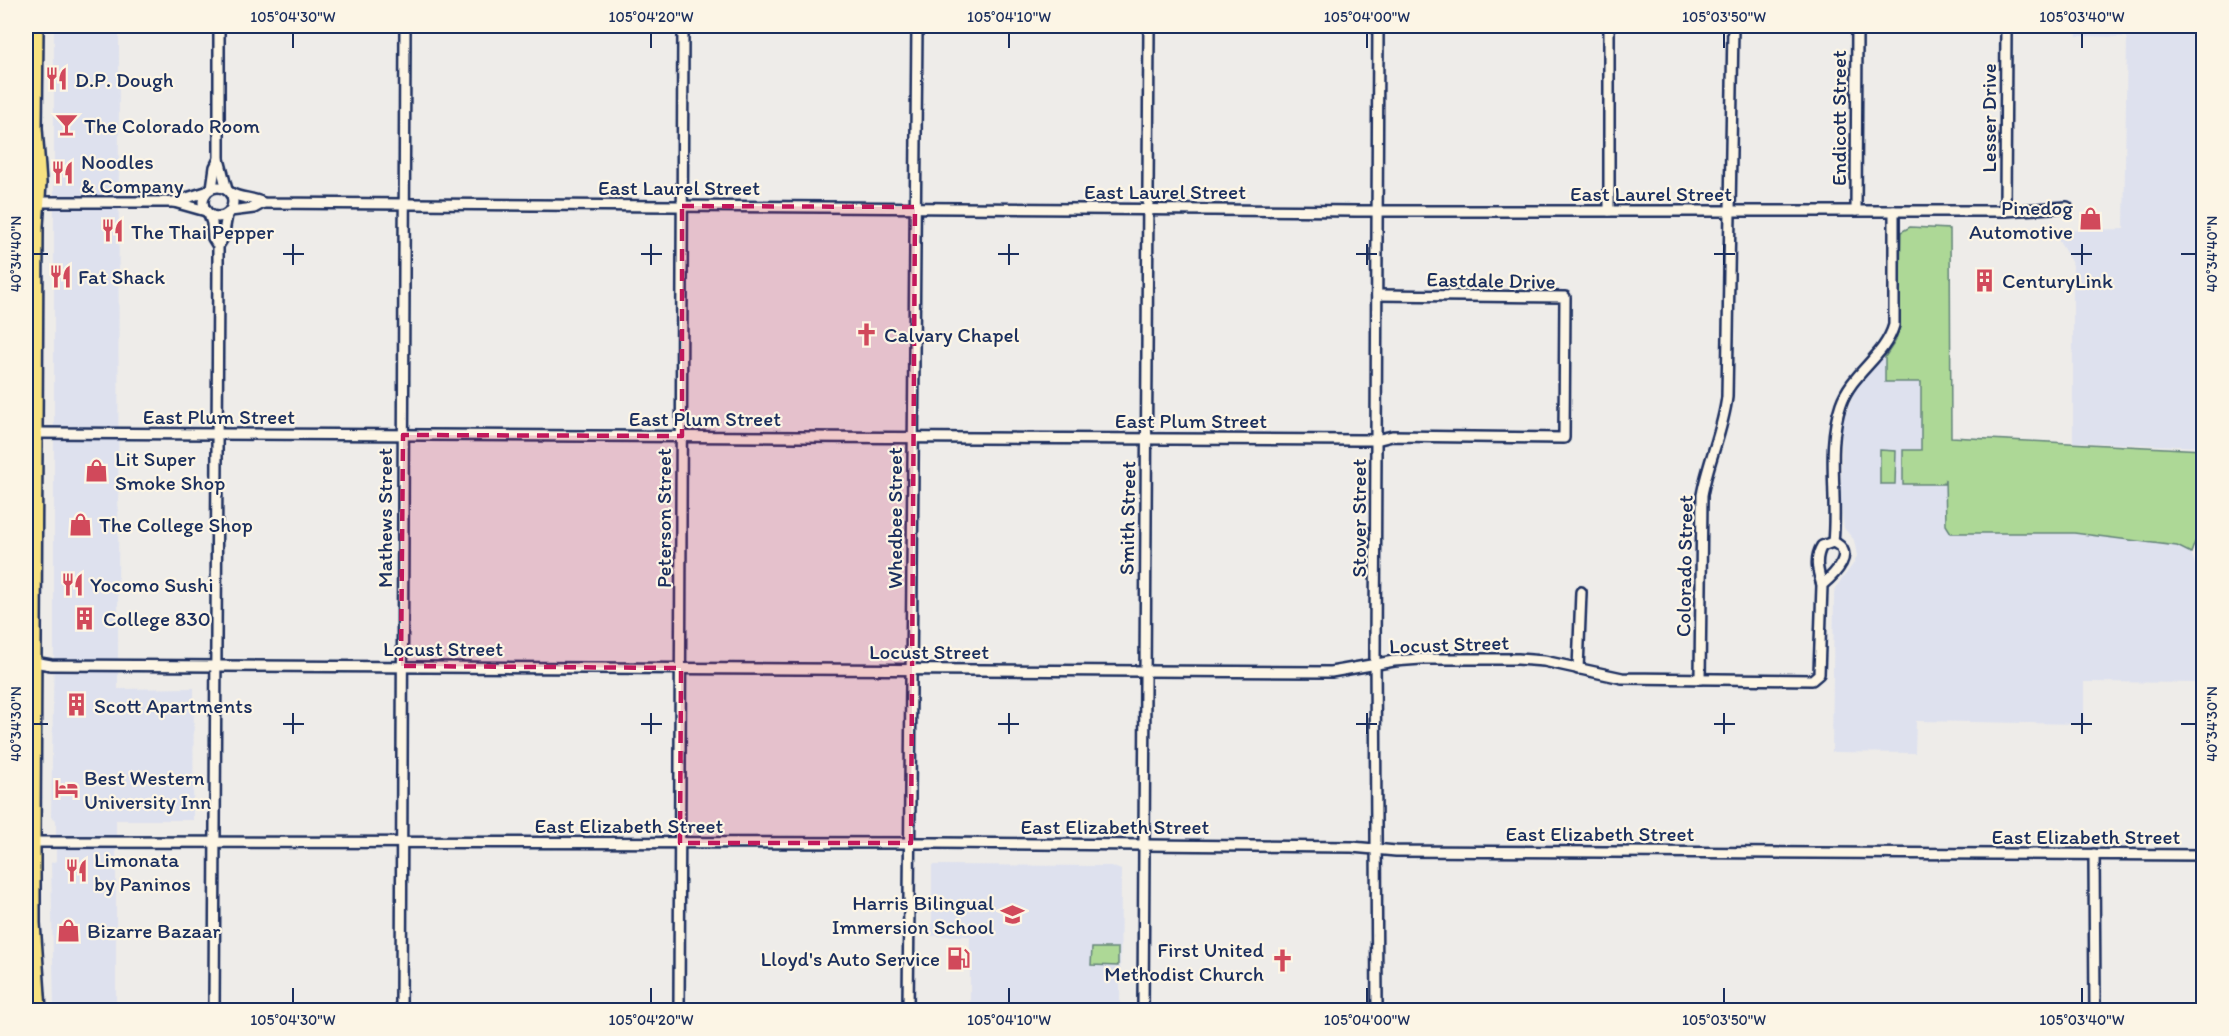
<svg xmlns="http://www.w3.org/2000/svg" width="2229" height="1036" font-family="Itim,sans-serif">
<rect width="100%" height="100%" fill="#eeece9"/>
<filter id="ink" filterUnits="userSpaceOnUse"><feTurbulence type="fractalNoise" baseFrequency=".0167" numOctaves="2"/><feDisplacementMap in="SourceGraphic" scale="12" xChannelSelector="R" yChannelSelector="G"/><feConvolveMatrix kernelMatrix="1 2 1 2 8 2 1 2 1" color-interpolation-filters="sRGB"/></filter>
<g filter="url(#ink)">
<g fill="#dee1ee">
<polygon points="54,26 119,26 118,689 194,688 193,820 116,820 116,1010 54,1010 51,863 56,861 56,820 51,817 54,648"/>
<polygon points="2076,26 2203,26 2203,447 2073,442 2073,265 2053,231 2124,229 2127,37 2077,36"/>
<polygon points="1885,357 1886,382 1921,381 1921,450 1932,452 1944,462 1946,525 1951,533 2074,533 2177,546 2191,553 2197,570 2203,575 2203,683 2084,682 2084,724 1916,721 1915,753 1832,752 1834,594 1836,587 1854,563 1857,556 1854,540 1844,528 1841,504 1842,422 1857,386 1868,371"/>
<polygon points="932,865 1111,866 1121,870 1120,1010 970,1009 970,936 932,936"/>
</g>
<g fill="#add896" stroke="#64847a" stroke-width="1.5">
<polygon points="1910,227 1950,229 1951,437 2203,450 2202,536 2195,542 2191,553 2177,546 2074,533 1951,533 1946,525 1945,479 1944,484 1903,484 1903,450 1921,450 1921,382 1885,382 1885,357 1895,342 1899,329 1901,232"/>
<polygon points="1880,450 1896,451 1895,484 1880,484"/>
<polygon points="1092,948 1118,948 1118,966 1091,965"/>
</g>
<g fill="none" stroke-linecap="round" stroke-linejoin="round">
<defs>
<g id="minor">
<polyline points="219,26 219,159 227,190"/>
<circle cx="218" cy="202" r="15"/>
<polyline points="212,188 215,167 219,159"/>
<path d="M231,193C241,199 252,197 263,203L1358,211H2005L2067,207"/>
<polyline points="37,202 174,202 206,211"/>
<polyline points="174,202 206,192"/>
<polyline points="230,211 254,208 263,203"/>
<polyline points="1609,211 1609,26"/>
<polyline points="1856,211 1857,26"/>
<polyline points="2005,211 2006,26"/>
<polyline points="209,214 212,223 213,238 218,246 218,266 214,1010"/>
<polyline points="218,246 223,238 227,215"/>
<polyline points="35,433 1360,440 1376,440 1392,436 1564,438 1565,297 1377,295"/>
<path d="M1833,542C1838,496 1826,448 1841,404C1852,372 1885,357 1894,325V211"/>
<path d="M34,662L51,665L1331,672L1394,661L1421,659H1518L1544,661L1622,678L1812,680L1819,674L1822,585C1835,574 1857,552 1833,542L1822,546C1814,559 1818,572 1822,585"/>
<polyline points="1578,669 1581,592"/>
<path d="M1700,679L1702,495C1708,461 1723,431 1727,397L1733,26"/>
<polyline points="28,842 936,843 1352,847 1396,851 2204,855"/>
<polyline points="2094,854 2095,1010"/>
<polyline points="401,1010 405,26"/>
<polyline points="679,1010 683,26"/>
<polyline points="908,1010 917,26"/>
<polyline points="1143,1010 1149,26"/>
<polyline points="1377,1010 1375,653 1378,26"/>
</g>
<polyline id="trunk" points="35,26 34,128 38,183 35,226 32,842 32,923 38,1010"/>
</defs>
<use href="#minor" stroke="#1b2f5e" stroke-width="14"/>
<use href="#trunk" stroke="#1b2f5e" stroke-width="20"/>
<use href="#minor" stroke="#fcf5e5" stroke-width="9"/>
<use href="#trunk" stroke="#f8e281" stroke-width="15"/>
</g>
</g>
<path fill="#c2185b" fill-opacity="0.2" stroke="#c2185b" stroke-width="4.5" stroke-dasharray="12 8" stroke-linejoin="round" d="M682,206L915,207L911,843H680L681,668L401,666L403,435L682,436Z"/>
<path fill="none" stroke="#1b2f5e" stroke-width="2" d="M293,33V48M651,33V48M1009,33V48M1367,33V48M1724,33V48M2082,33V48M293,244V265M651,244V265M1009,244V265M1367,244V265M1724,244V265M2082,244V265M33,254H48M283,254H304M641,254H662M998,254H1019M1356,254H1377M1714,254H1735M2071,254H2092M2181,254H2196M293,713V734M651,713V734M1009,713V734M1367,713V734M1724,713V734M2082,713V734M33,724H48M283,724H304M641,724H662M998,724H1019M1356,724H1377M1714,724H1735M2071,724H2092M2181,724H2196M293,988V1003M651,988V1003M1009,988V1003M1367,988V1003M1724,988V1003M2082,988V1003"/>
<defs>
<symbol id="restaurant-bare" viewBox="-9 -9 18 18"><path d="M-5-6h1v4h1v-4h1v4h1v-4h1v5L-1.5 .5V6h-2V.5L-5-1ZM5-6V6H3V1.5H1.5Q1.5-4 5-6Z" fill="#d1495b" stroke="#fcf5e5" stroke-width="2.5" paint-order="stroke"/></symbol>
<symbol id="bar-bare" viewBox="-9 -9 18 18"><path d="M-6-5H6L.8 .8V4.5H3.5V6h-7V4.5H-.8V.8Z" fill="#d1495b" stroke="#fcf5e5" stroke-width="2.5" paint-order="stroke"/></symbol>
<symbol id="shop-bare" viewBox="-9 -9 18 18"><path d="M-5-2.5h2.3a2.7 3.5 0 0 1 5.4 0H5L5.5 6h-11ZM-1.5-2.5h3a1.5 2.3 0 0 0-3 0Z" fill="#d1495b" stroke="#fcf5e5" stroke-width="2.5" paint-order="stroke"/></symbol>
<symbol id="building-bare" viewBox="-9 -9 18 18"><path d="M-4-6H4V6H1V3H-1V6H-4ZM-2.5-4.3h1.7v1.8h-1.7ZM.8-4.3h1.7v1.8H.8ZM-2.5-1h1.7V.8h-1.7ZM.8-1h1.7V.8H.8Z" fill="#d1495b" stroke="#fcf5e5" stroke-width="2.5" paint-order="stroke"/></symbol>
<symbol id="church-bare" viewBox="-9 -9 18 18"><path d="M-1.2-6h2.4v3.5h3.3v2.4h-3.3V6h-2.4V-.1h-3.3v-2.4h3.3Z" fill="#d1495b" stroke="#fcf5e5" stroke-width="2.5" paint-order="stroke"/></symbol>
<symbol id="hotel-bare" viewBox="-9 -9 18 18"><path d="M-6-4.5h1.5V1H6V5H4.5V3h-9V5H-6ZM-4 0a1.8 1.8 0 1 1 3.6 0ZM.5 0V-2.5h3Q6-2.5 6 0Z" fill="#d1495b" stroke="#fcf5e5" stroke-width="2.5" paint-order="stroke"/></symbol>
<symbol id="school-bare" viewBox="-9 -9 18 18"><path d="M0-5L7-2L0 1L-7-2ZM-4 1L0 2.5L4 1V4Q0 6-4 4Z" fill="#d1495b" stroke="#fcf5e5" stroke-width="2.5" paint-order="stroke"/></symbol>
<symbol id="fuel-bare" viewBox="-9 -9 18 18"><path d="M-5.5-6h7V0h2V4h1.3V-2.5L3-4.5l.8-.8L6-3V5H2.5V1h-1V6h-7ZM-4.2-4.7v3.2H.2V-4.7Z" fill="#d1495b" stroke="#fcf5e5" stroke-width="2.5" paint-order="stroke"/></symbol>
</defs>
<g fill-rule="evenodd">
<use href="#restaurant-bare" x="40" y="62" width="33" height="33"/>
<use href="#bar-bare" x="50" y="108" width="33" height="33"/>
<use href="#restaurant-bare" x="46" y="156" width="33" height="33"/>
<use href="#shop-bare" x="2074" y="202" width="33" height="33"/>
<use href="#restaurant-bare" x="96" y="214" width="33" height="33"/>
<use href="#restaurant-bare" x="44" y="260" width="33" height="33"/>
<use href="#building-bare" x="1968" y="264" width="33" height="33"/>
<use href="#church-bare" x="850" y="318" width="33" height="33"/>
<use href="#shop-bare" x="80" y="454" width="33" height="33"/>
<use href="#shop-bare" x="64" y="508" width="33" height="33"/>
<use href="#restaurant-bare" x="56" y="568" width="33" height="33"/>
<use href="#building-bare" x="68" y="602" width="33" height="33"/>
<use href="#building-bare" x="60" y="688" width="33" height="33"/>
<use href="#hotel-bare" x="50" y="772" width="33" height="33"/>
<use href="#restaurant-bare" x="60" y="854" width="33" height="33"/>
<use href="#school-bare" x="996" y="898" width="33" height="33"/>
<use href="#shop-bare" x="52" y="914" width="33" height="33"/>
<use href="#fuel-bare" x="942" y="942" width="33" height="33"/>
<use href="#church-bare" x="1266" y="944" width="33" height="33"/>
</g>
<g text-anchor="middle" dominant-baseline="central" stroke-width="4.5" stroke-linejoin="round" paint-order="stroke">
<g font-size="21" fill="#1b2f5e" stroke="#fcf5e5" text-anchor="start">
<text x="75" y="79">D.P. Dough</text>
<text x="84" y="125">The Colorado Room</text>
<text x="81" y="161">Noodles<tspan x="81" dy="24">&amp; Company</tspan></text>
<text x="2073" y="207" text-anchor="end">Pinedog<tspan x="2073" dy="24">Automotive</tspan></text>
<text x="131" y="231">The Thai Pepper</text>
<text x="78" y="276">Fat Shack</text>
<text x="2002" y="280">CenturyLink</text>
<text x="884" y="334">Calvary Chapel</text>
<text x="115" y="458">Lit Super<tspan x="115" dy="24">Smoke Shop</tspan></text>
<text x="99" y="524">The College Shop</text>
<text x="90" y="584">Yocomo Sushi</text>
<text x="103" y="618">College 830</text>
<text x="94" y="705">Scott Apartments</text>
<text x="84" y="777">Best Western<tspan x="84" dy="24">University Inn</tspan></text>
<text x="94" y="859">Limonata<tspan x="94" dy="24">by Paninos</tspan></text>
<text x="994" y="902" text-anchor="end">Harris Bilingual<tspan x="994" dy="24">Immersion School</tspan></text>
<text x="87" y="930">Bizarre Bazaar</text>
<text x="1264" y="949" text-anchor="end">First United<tspan x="1264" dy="24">Methodist Church</tspan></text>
<text x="940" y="958" text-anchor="end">Lloyd's Auto Service</text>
</g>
<g font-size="21" fill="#1b2f5e" stroke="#fcf5e5">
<text transform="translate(1838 118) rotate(-90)">Endicott Street</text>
<text transform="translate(1988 118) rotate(-90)">Lesser Drive</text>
<text x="679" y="187">East Laurel Street</text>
<text x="1165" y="191">East Laurel Street</text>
<text x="1651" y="193">East Laurel Street</text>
<text transform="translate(1491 280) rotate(1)">Eastdale Drive</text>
<text x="219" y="416">East Plum Street</text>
<text x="705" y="418">East Plum Street</text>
<text x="1191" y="420">East Plum Street</text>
<text transform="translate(384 518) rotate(-90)">Mathews Street</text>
<text transform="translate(663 518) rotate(-90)">Peterson Street</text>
<text transform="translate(894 518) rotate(-90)">Whedbee Street</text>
<text transform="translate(1127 518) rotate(-89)">Smith Street</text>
<text transform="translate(1358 518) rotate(-90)">Stover Street</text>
<text transform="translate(1684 566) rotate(-89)">Colorado Street</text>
<text transform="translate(1449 644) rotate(-2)">Locust Street</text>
<text x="443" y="648">Locust Street</text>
<text x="929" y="651">Locust Street</text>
<text x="629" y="825">East Elizabeth Street</text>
<text x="1115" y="826">East Elizabeth Street</text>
<text x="1600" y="833">East Elizabeth Street</text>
<text x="2086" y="836">East Elizabeth Street</text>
</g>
</g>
<rect width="2229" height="1036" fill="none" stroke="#fcf5e5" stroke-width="66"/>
<rect x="33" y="33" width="2163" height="970" fill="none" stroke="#1b2f5e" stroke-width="2"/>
<g font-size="15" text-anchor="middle" fill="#1b2f5e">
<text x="293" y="22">105°04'30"W</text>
<text x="651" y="22">105°04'20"W</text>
<text x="1009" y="22">105°04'10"W</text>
<text x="1367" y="22">105°04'00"W</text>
<text x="1724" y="22">105°03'50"W</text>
<text x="2082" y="22">105°03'40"W</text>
<text transform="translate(16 254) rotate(-90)" y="5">40°34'40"N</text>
<text transform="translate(2212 254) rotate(-90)" y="5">40°34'40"N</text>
<text transform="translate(16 724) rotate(-90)" y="5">40°34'30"N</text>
<text transform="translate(2212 724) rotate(-90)" y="5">40°34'30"N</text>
<text x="293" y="1025">105°04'30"W</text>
<text x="651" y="1025">105°04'20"W</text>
<text x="1009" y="1025">105°04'10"W</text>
<text x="1367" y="1025">105°04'00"W</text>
<text x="1724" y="1025">105°03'50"W</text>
<text x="2082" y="1025">105°03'40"W</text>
</g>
</svg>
